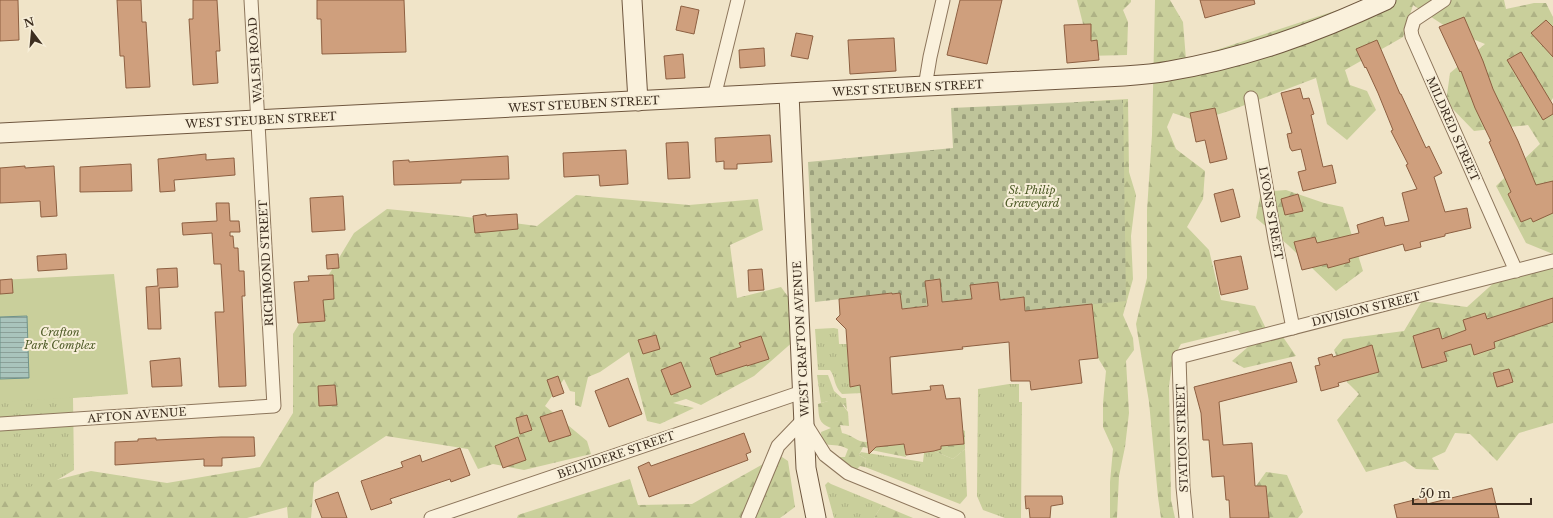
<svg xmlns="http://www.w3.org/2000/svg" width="1553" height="518" font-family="'Libre Baskerville',serif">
<defs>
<pattern id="grass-tufts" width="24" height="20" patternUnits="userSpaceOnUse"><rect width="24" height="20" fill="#c9cf9b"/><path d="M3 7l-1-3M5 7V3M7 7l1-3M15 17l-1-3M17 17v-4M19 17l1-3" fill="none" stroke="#aeb285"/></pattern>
<pattern id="forest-firs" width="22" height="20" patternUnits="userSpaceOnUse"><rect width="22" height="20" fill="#c9cf9b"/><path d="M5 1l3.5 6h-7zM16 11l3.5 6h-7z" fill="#aeb285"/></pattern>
<pattern id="cemetery-stones" width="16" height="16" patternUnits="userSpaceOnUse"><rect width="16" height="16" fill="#bfc49a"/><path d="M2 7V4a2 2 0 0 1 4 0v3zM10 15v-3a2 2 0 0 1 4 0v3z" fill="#9ca07d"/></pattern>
<pattern id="water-rules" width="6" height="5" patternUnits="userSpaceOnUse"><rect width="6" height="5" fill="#a9c4bc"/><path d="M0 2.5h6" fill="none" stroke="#8ba098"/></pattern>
</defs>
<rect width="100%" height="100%" fill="#f0e4c8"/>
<g fill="url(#grass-tufts)">
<polygon points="0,280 128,394 73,398 74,470 0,514"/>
<path d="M834,328L838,329L839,344H847L850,386L861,385L862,393L842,394C833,385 836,378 830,370H818L815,329Z"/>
<polygon points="817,375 828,375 834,391 842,398 846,398 847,410 844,405 828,401 821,403"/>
<polygon points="1009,384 1019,384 1019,402 1022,402 1021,518 1005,518 983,510 977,496 978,389"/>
<polygon points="965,449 967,496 960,504 865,467 866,459 859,455 861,452 923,462 924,453 934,451 953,459"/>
<polygon points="828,482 831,484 882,505 874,518 834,518 825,485"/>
</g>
<g fill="url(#forest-firs)">
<polygon points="1077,0 1131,0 1131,2 1123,10 1128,22 1127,55 1085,56 1086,36"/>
<polygon points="1155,0 1170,0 1183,22 1186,60 1359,3 1364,0 1504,0 1506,9 1534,3 1546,3 1553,17 1553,98 1547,107 1553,114 1553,254 1526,243 1496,186 1540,144 1528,125 1474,131 1446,102 1450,73 1485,44 1451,30 1413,5 1403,37 1345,70 1350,85 1367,91 1376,110 1347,140 1327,124 1316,78 1229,111 1197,121 1173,113 1167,127 1176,149 1205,171 1203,199 1187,227 1209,250 1221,300 1255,306 1271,339 1283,337 1296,356 1244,368 1232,361 1249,346 1238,330 1181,344 1173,358 1169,386 1171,500 1175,518 1161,518 1158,497 1149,402 1136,324 1147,278 1147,210 1152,135"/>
<polygon points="1128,99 1129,172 1136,195 1131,236 1133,279 1123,315 1133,338 1134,350 1126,361 1129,413 1125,447 1119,476 1117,518 1110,518 1110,482 1113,449 1103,427 1103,403 1106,371 1098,358 1092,304 1032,310 1026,319 1024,298 998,282 970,285 942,302 940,279 925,281 888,189 1077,102"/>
<polygon points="1286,190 1324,203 1343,207 1363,271 1336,291 1288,245 1256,218 1261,192"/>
<polygon points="576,195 689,205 758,199 763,230 730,245 737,298 781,287 794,305 795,340 754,376 701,405 686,399 673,403 694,408 660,424 647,421 629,352 600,372 588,377 581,407 575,405 575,392 570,391 564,379 545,406 587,441 591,454 524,470 493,464 478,469 468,449 386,436 314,483 311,518 288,518 287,507 247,518 0,518 0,497 6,493 91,471 167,483 260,467 293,413 293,334 354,233 387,209 459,216 537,226"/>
<polygon points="1553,268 1553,423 1519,433 1497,461 1470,434 1455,433 1445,452 1432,458 1439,470 1416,469 1405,461 1366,472 1337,420 1359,394 1347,382 1334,350 1343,339 1404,331 1422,301 1467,307 1497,280"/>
<path d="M839,400L848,412L849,426L840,425L842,433C853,435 856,442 867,442L868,448L863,447L859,455L866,459L865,467L860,466L855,471L845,469L847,464L838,457H845L848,449C837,443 832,447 822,443L821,432L831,428C818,423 819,417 818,404L828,401Z"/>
<polygon points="963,430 965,431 965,449 953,459 934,451 941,449 941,446"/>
<polygon points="904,444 906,457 871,450 876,447"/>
<polygon points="779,455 788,461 795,507 780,518 517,518 518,515 630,479 638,505 692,504"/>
<polygon points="1266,472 1287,475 1303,512 1298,518 1269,518 1266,486 1256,486"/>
<polygon points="882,505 913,518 874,518"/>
</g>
<polygon fill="url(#cemetery-stones)" points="1123,100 1126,301 1025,311 1024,297 1000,300 998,282 970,285 972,299 942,302 940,279 925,281 928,303 926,306 899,309 901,305 900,293 892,294 892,293 815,302 808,162 953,148 951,108"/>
<polygon fill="#c9cf9b" points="114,274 128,394 0,402 0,280"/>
<polygon fill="url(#water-rules)" stroke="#6f938a" points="27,316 29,378 0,379 0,317"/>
<g fill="#cf9f7d" stroke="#8d5f41">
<polygon points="0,0 18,0 19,40 0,41"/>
<polygon points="117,0 141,0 142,22 146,22 150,87 126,88 124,56 120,56"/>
<polygon points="193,0 217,0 220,51 216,51 218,83 193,85 189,19 193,19"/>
<polygon points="317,0 404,0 406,52 322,54 321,19 317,19"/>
<polygon points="960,0 1002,0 987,64 947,55"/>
<polygon points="1200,0 1254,0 1255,4 1205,18"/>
<polygon points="681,6 699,10 694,34 676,30"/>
<polygon points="1464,17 1483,61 1493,89 1518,141 1536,185 1553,181 1553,213 1533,222 1531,218 1521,222 1508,194 1511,192 1489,142 1491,141 1475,108 1461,71 1460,72 1439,27"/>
<polygon points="1546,20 1553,27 1553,57 1531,33"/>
<polygon points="1091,24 1091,41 1097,40 1099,60 1067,63 1064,25"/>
<polygon points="796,33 813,36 808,59 791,56"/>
<polygon points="894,38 896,71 850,74 848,40"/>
<polygon points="1377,40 1400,94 1401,94 1426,148 1429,146 1442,173 1434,177 1445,212 1467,208 1471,228 1445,234 1445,236 1420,242 1421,247 1405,251 1403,244 1349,259 1350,262 1328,268 1327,264 1302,270 1294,242 1315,237 1317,243 1359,233 1357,225 1383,217 1385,226 1409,221 1402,193 1417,189 1406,165 1408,164 1391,131 1393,130 1378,93 1366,67 1365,68 1356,49"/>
<polygon points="764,48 765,66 740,68 739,50"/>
<polygon points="1521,52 1553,105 1553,114 1543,120 1507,60"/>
<polygon points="683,54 685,78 666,79 664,56"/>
<polygon points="1300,88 1303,99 1309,98 1314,114 1311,115 1323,167 1332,165 1336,183 1303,191 1298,172 1306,170 1301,149 1292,151 1290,148 1287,134 1292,133 1281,93"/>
<polygon points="1215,108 1227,159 1210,163 1205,140 1196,142 1190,113"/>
<polygon points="770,135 772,162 737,164 737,169 724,169 724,161 716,162 715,138"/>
<polygon points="688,142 690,178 668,179 666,143"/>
<polygon points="626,150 628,184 600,186 599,175 564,177 563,153"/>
<polygon points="206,154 206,160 234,158 235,175 174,180 175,191 160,192 158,159"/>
<polygon points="508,156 509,179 461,180 461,183 394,185 393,161 409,160 409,162"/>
<polygon points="131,164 132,191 80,192 80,167"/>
<polygon points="25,166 25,168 54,166 57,216 41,217 40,201 0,203 0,168"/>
<polygon points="1233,189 1240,217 1221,222 1214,194"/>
<polygon points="1298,194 1303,211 1285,215 1281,199"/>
<polygon points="343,196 345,230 312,232 310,198"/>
<polygon points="216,203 229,203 230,221 239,221 240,232 230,232 230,236 233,236 234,248 238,248 239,271 244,271 245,296 242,296 246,386 219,387 215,312 224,312 221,264 214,264 212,233 183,235 182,223 217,221"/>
<polygon points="486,214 486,216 517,214 518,229 475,233 473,216"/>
<polygon points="66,254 67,269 38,271 37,256"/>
<polygon points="338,254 339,268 327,269 326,255"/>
<polygon points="1241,256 1248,289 1221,295 1214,261"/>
<polygon points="177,268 178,287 159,288 161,329 148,329 146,287 158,286 157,269"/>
<polygon points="762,269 764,290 749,291 748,270"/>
<polygon points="333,275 334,299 323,300 325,321 298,323 294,282 309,281 308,276"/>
<polygon points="12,279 13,293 0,294 0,280"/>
<polygon points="940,279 942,302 972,299 970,285 998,282 1000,300 1024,297 1025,311 1092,304 1098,358 1079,360 1082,383 1031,390 1030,381 1011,381 1009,342 962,347 963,349 890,357 892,394 931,390 930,386 943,385 946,399 960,398 964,444 941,446 941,449 934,451 906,455 904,444 876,447 869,454 860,385 850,387 846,329 836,319 840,315 839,299 892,293 892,294 900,293 902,309 928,306 925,281"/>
<polygon points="1553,298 1553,322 1494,342 1495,348 1474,355 1471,344 1444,352 1447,361 1422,368 1413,336 1439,328 1442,339 1466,330 1463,320 1485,313 1487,319"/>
<polygon points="656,335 660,349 643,354 638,340"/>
<polygon points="761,336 769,359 747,366 747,365 716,375 710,358 741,347 739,343"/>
<polygon points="1372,345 1379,372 1338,383 1339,386 1321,391 1315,366 1320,365 1318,358 1332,354 1333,357"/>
<polygon points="180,358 182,386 152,387 150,361"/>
<polygon points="681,362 691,387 671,395 661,370"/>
<polygon points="1291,362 1297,382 1219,402 1223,445 1252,443 1255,486 1266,486 1269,518 1230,518 1229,500 1226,500 1224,476 1212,477 1209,440 1203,440 1201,413 1194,387"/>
<polygon points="1509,369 1513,382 1497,387 1493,373"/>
<polygon points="558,376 564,393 553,397 547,380"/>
<polygon points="628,378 642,414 609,427 595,391"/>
<polygon points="335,385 337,405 319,406 318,386"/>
<polygon points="562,410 571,435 549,442 540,417"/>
<polygon points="527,415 532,430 520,434 516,418"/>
<polygon points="744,433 751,452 746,454 748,460 649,497 638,467 649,462 651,466"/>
<polygon points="221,437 254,437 255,456 222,458 222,466 204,466 204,459 115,465 115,442 138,441 138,439 156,438 156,440"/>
<polygon points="518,437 526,460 503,468 495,446"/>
<polygon points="460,448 470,475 451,482 450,479 390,499 392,503 371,510 361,481 403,467 401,462 420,455 422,462"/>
<polygon points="1492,488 1499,518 1397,518 1394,505 1426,497 1427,504"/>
<polygon points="338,492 347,518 322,518 315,500"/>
<polygon points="1025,496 1062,496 1063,504 1051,506 1050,518 1030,518 1029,508 1026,509"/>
</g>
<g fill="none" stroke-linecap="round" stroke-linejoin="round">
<defs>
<g id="street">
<polyline points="1444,0 1414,20 1411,30 1412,36 1516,271"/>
<polyline points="925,87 930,57 943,0"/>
<polyline points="714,97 738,0"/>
<polyline points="1251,98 1275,239 1293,328"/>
<polyline points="0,424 274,406 251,0"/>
<polyline points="431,518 802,392"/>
<polyline points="748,518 778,446 803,420 825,455 848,473 958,518"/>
<polyline points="1186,518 1183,487 1179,357 1553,261"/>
</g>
<g id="secondary">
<polyline points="632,0 638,101"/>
<polyline points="789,94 806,468 816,518"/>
<path d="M0,133L1124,76C1139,75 1154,74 1169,71C1246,58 1315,33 1386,0"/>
</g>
</defs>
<use href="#street" stroke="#8d765c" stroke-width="15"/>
<use href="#secondary" stroke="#6f573f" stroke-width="21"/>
<use href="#street" stroke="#faf1dc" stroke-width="13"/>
<use href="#secondary" stroke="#faf1dc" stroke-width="19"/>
</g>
<g text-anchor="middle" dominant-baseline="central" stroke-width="4" stroke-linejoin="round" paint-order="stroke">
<g font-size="11" fill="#3d2e20" stroke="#f7eed8">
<text transform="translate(255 60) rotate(-94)">WALSH ROAD</text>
<text transform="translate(908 88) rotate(-3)">WEST STEUBEN STREET</text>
<text transform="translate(584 104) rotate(-3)">WEST STEUBEN STREET</text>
<text transform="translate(261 120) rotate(-3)">WEST STEUBEN STREET</text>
<text transform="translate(1453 129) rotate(66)">MILDRED STREET</text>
<text transform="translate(1271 213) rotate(80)">LYONS STREET</text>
<text transform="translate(266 263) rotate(-93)">RICHMOND STREET</text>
<text transform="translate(1366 309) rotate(-14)">DIVISION STREET</text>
<text transform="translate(801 339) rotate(-93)">WEST CRAFTON AVENUE</text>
<text transform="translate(137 415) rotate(-4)">AFTON AVENUE</text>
<text transform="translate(1182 438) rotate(-92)">STATION STREET</text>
<text transform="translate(616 455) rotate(-19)">BELVIDERE STREET</text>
</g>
<g font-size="11" font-style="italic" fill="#4d5a26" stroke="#f7eed8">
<text x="1032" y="190">St. Philip<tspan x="1032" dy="13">Graveyard</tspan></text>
<text x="60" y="332">Crafton<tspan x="60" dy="13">Park Complex</tspan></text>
</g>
</g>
<g transform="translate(32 32) rotate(344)" stroke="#f7eed8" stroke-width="3" paint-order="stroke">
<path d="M0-3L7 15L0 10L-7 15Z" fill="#3d2e20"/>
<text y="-6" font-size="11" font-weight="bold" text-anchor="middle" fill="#3d2e20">N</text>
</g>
<path d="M1413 498v6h118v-6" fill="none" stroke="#3d2e20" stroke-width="2"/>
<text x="1419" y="498" font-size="12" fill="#3d2e20" stroke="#f7eed8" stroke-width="3" paint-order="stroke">50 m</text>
</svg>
